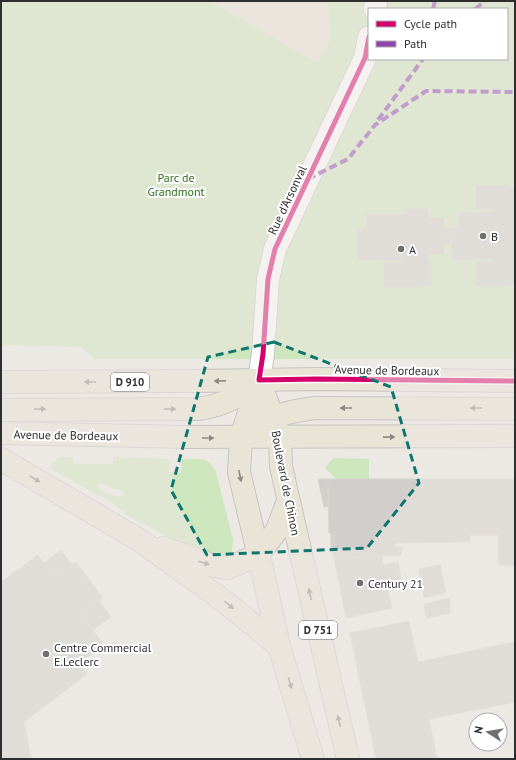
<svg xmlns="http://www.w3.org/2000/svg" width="516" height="760" font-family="'PT Sans',sans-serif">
<rect width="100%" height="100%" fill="#ece8e4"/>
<polygon fill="#e6e0d3" points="210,1 328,1 330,40 319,63"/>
<g fill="#cee6be" fill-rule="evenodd">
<path d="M1,1H210L318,63L330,40L328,1H515V359H94L81,347L5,345L1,347ZM369,9H507V59H369Z"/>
<path d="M59,457H73L74,464H113V457L169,459V472L181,473L182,459C199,460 209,455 216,473L233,539L232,553L221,557L196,552L125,514L116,505L49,468ZM100,483L114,489L122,490L124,493L123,496C114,497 103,493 98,487V484Z"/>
<polygon points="333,458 369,459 369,479 336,479 325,468"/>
</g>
<g fill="#d1cecb" stroke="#d7d4d0">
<polygon points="508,185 509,187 515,187 515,284 510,284 510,285 477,286 477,262 494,262 494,259 452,260 451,228 459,228 459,213 493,212 494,209 476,209 476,186"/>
<polygon points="406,209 428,209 428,218 444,218 444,254 428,254 429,263 431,263 432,285 416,285 416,287 384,287 384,263 401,263 401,260 358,260 357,229 367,230 366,214 406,214"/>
<polygon points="451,228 451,244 444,243 443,229"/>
<polygon points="318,479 328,479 328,507 324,507"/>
<polygon points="328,479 515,479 515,566 498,565 499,535 470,535 470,542 395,543 395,547 402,547 401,555 334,558 334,532 329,533"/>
<polygon points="331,532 334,532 334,558 331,544"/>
<polygon points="61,550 72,565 55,579 44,563"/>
<polygon points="38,555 55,579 76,562 103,598 81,614 104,645 79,663 87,674 24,722 31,759 1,759 1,582"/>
<polygon points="382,556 383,565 398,562 402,584 387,587 392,608 346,618 334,558"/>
<polygon points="440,565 446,593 424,598 419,569"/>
<polygon points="450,598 450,613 426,618 424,604"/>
<polygon points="99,601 111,617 93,630 81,614"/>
<polygon points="409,621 418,662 514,642 515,702 429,719 437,759 376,759 350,633"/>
</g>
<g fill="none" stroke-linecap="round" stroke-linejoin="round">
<defs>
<g id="street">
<polyline points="375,9 376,1"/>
<polyline points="259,380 263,354 268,279 275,249 365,58 369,37"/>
</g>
<g id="primary">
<polyline points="259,380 241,438 239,472 265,582 279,646 313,759"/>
<polyline points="259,380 280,437 281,466 287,493 348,759"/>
<polyline points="1,382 197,381 317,379 515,381"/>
<path d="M1,410L198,409C226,405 237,397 259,380"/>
<path d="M259,423C278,414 294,411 315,408L515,409"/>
<polyline points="1,433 187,437 515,436"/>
<polyline points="1,459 141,541 225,602 279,646"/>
<polyline points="163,548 215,566 228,568 240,563 259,554 277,530 288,501"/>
</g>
</defs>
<use href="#street" stroke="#c5c4c5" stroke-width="24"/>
<use href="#primary" stroke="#c6c5c4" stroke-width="24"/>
<use href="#street" stroke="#fcfcfb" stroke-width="22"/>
<use href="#primary" stroke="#e8e4d6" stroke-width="22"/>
<g stroke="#8e44ad" stroke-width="4" stroke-dasharray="8 4" stroke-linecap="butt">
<polyline points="433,9 435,1"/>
<polyline points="475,9 485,1"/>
<polyline points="378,120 423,59"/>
<polyline points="308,179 348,159 375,125 426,91 515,92"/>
</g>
<defs>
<polyline id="cycleway" points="369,37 365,58 275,249 268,279 263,354 259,380 317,379 515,381"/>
</defs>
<use href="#cycleway" stroke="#fff" stroke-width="8"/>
<use href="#cycleway" stroke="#d6006c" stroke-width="5"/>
</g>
<defs><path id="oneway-solid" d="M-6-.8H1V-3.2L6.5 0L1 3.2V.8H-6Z"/></defs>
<g fill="#8b8982">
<use href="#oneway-solid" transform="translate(220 381) rotate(179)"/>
<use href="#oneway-solid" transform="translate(90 382) rotate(180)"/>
<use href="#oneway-solid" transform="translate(346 408) rotate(-180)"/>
<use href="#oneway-solid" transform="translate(476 408) rotate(-180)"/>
<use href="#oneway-solid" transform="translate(40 409)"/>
<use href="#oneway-solid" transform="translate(170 409)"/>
<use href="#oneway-solid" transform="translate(389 437) rotate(-1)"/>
<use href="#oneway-solid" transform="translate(208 438)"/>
<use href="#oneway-solid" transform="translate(240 476) rotate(79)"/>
<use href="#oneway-solid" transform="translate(35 479) rotate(30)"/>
<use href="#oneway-solid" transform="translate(204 563) rotate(18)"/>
<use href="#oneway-solid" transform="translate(310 594) rotate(-101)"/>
<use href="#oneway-solid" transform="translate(229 605) rotate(40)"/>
<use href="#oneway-solid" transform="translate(290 683) rotate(73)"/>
<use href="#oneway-solid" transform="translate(339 721) rotate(-103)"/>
</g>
<path d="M0 0H516V760H0ZM274,342L391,387L419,483L367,548L207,555L171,490L208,357Z" fill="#ece8e4" fill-opacity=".55" fill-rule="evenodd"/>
<path fill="none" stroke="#0f766e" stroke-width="3" stroke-dasharray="8 5" stroke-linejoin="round" d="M274,342L391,387L419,483L367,548L207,555L171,490L208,357Z"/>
<g fill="#706f6e" stroke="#fff" stroke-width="1.5">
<circle cx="483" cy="236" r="4"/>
<circle cx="401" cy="249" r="4"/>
<circle cx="360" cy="583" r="4"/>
<circle cx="46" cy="654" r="4"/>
</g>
<g text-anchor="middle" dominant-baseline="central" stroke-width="4" stroke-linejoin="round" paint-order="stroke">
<g fill="#fff" stroke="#6d6d6d" stroke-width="1">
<rect x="111" y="373" width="38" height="18" rx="3"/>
<rect x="299" y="621" width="38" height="18" rx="3"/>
</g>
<g font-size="11" font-weight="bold" fill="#2e2e2e">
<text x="130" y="382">D 910</text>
<text x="318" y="630">D 751</text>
</g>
<g font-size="12" fill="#2c6e1b" stroke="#fff">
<text x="176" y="177">Parc de<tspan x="176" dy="14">Grandmont</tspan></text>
</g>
<g font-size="12" fill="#2e2e2e" stroke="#fff">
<text transform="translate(287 200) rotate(-65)">Rue d'Arsonval</text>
<text transform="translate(387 370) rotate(1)">Avenue de Bordeaux</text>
<text transform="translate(66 435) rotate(1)">Avenue de Bordeaux</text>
<text transform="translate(286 483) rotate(79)">Boulevard de Chinon</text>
</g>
<g font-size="12" fill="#2e2e2e" stroke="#fff" text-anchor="start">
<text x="491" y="236">B</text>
<text x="409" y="249">A</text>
<text x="368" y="583">Century 21</text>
<text x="54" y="647">Centre Commercial<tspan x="54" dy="14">E.Leclerc</tspan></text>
</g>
</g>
<rect width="516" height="760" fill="none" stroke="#2e2e2e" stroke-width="4"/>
<rect x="368" y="8" width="140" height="52" fill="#ffffff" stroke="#ababab"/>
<rect x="376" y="21" width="20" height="6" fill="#d6006c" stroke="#ababab"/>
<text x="404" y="28" font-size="12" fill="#2e2e2e">Cycle path</text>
<rect x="376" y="41" width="20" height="6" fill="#8e44ad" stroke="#ababab"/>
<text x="404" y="48" font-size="12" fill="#2e2e2e">Path</text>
<g transform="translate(488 732) rotate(282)"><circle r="19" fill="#ffffff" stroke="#ababab"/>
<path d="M0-3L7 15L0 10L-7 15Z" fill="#706f6e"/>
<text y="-6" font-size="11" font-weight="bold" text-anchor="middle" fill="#2e2e2e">N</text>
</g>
</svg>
